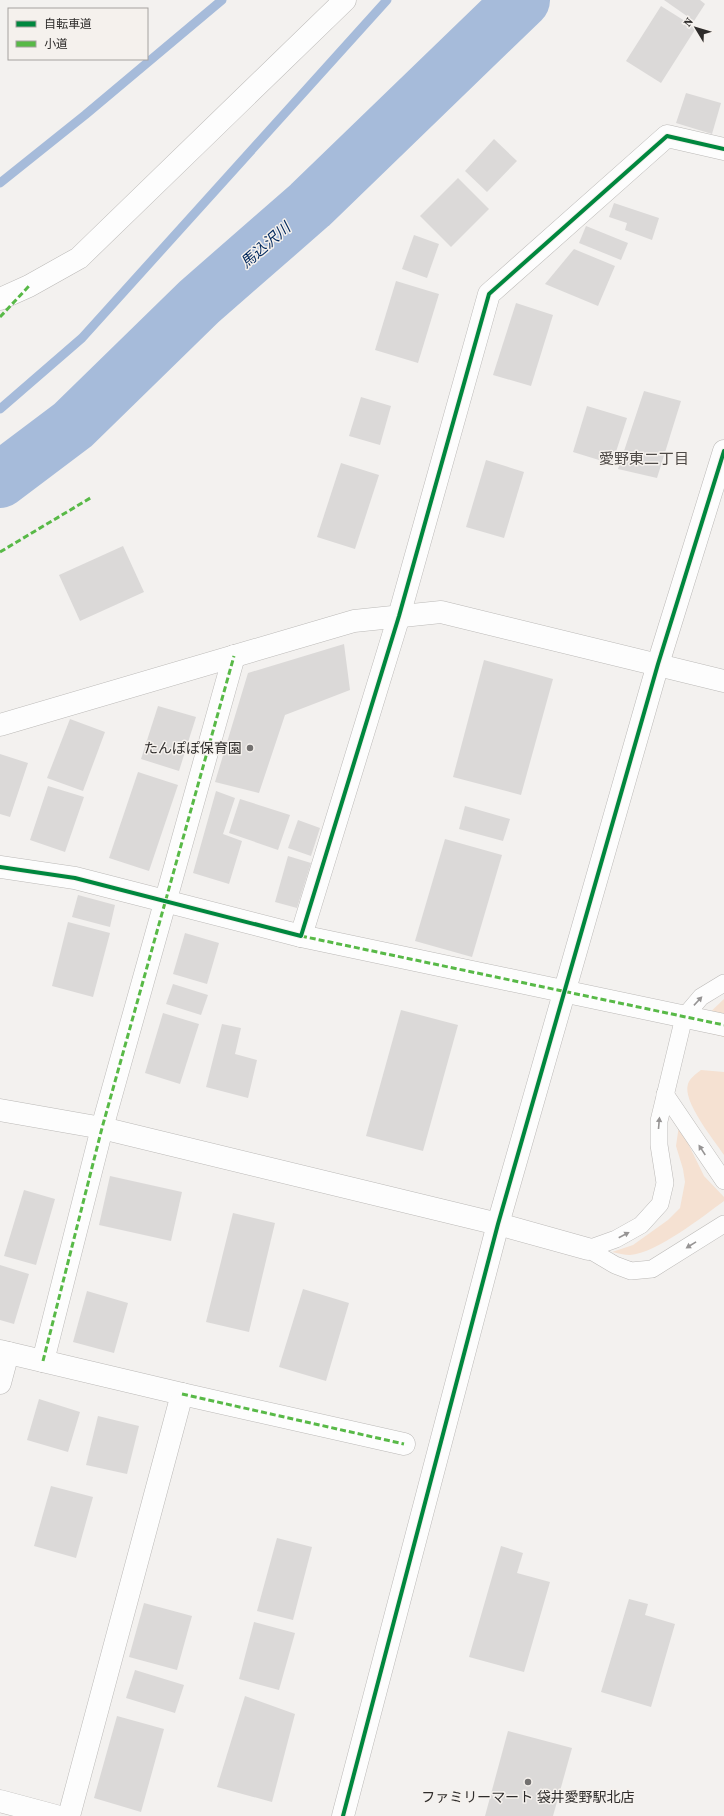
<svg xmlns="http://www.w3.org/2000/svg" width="724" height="1816" font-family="'Source Serif 4','Noto Sans JP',serif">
<rect width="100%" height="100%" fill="#f3f1ef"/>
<g fill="#f5e1d2">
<polygon points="724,999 724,1037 701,1031 704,1018"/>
<path d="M701,1070L724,1072V1155C714,1140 682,1101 688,1084C690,1078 696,1074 701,1070Z"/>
<path d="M679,1125L704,1176L724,1197V1201C702,1217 657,1253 630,1255C624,1255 618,1253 612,1252L633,1245L668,1220L680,1208L685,1182L683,1169L676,1146Z"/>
</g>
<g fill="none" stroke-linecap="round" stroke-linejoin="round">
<g stroke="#a6bbda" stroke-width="9">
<polyline points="0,183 85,115 222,0"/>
<polyline points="0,409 82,338 387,0"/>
</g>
<polyline stroke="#a6bbda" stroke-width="56" points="0,480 73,425 199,302 310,205 522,0"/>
</g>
<g fill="#dbd9d8">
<polygon points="664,0 700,0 705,4 694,21"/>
<polygon points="661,6 696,28 661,83 626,61"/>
<polygon points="686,93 721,103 712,134 676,123"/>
<polygon points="494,139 517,161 487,192 465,171"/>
<polygon points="458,178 489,209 451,247 420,216"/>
<polygon points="614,203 659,218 652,240 625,230 627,223 609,217"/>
<polygon points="586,226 628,243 621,260 579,243"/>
<polygon points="414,235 439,244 427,278 402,269"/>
<polygon points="574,249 615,266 598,306 545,284"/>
<polygon points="396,281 439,294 418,363 375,350"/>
<polygon points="516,303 553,315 531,386 493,375"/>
<polygon points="644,391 681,401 657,478 618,469"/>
<polygon points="361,397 391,406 380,445 349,436"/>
<polygon points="587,406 627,418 612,464 573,452"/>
<polygon points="486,460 524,472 504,538 466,527"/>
<polygon points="341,463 379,475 355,549 317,537"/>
<polygon points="123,546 144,592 80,621 59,575"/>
<polygon points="344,644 350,690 285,715 259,793 215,782 248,673"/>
<polygon points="484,660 553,679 521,795 453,777"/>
<polygon points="158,706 196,717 179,771 141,759"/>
<polygon points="70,719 105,732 83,791 47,778"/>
<polygon points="0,754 28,763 10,817 0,814"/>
<polygon points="138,772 178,785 149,871 109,858"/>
<polygon points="48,786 84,797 65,852 30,840"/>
<polygon points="216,791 235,798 223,834 242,841 229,884 193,873"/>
<polygon points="240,799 290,815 278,850 229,833"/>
<polygon points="465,806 510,819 503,841 459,829"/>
<polygon points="298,820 320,828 311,856 288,848"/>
<polygon points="445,839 502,855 472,957 415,941"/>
<polygon points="288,856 311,863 297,908 275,902"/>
<polygon points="78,895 115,905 110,927 72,917"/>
<polygon points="68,922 110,933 93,997 52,986"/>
<polygon points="185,933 219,943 207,984 173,974"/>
<polygon points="173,984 208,995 201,1015 166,1004"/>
<polygon points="401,1010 458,1025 423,1151 366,1136"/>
<polygon points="163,1013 199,1024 180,1084 145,1073"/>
<polygon points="222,1024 241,1028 235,1054 257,1060 248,1098 206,1087"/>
<polygon points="110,1176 182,1192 171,1241 99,1225"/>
<polygon points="24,1190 55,1199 36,1265 4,1256"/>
<polygon points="233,1213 275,1223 249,1332 206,1322"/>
<polygon points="0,1265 29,1274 14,1324 0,1320"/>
<polygon points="303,1289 349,1303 326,1381 279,1367"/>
<polygon points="87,1291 128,1303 114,1353 73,1342"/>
<polygon points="39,1399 80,1412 68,1452 27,1440"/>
<polygon points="98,1416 139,1426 127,1474 86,1465"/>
<polygon points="51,1486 93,1497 76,1558 34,1546"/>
<polygon points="277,1538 312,1547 293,1620 257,1611"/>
<polygon points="501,1546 523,1553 517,1573 550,1582 524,1672 469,1657"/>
<polygon points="629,1599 648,1604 645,1615 675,1624 651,1707 601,1692"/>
<polygon points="144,1603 192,1616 177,1670 129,1657"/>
<polygon points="254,1622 295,1633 279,1690 239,1679"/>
<polygon points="135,1670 184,1685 175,1713 126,1698"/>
<polygon points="245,1696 295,1714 272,1802 217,1787"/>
<polygon points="117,1716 164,1729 141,1812 94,1798"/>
<polygon points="508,1731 572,1748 553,1816 485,1816"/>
</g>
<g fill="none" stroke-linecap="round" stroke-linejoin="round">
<defs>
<g id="lane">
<polyline points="665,1094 724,1181"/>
<polyline points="588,1249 616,1239 641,1225 660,1204 665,1183 659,1145 659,1121 684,1017 701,997 724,983"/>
<polyline points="588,1249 615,1265 631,1271 652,1269 724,1224"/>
</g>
<g id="street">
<polyline points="0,299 29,286 79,258 345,0"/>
<polyline points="0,725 354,621 441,612 724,681"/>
<polyline points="0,867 75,878 301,936 399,616 489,294 667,136 724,149"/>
<polyline points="301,936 724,1025"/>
<polyline points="0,1351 182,1394 69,1816"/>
<polyline points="43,1361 102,1128 234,656"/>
<polyline points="0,1383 8,1353"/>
<polyline points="182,1394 404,1444"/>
<polyline points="0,1801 56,1816"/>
</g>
<g id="secondary">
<polyline points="0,1110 102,1128 498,1224 588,1249"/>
<polyline points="343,1816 498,1224 658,664 724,451"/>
</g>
</defs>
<use href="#lane" stroke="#bbb9b7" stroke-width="18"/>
<use href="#street" stroke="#bbb9b7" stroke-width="23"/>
<use href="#secondary" stroke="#bbb9b7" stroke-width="23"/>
<use href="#lane" stroke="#fdfdfd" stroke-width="17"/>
<use href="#street" stroke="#fdfdfd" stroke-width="22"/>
<use href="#secondary" stroke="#fdfdfd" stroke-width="22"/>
<g stroke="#58b947" stroke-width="3" stroke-dasharray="6 3" stroke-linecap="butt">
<polyline points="0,317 29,286"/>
<polyline points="0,552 92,497"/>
<polyline points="301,936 724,1025"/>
<polyline points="43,1361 102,1128 234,656"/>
<polyline points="182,1394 404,1444"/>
</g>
<defs>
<g id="cycleway">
<polyline points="0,867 75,878 301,936 399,616 489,294 667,136 724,149"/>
<polyline points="343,1816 498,1224 658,664 724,451"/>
</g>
</defs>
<use href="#cycleway" stroke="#f5f1ed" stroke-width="6"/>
<use href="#cycleway" stroke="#00873e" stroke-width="4"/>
</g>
<defs><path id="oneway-solid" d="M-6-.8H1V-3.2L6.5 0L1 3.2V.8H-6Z"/></defs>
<g fill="#969494">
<use href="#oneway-solid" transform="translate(698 1001) rotate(-47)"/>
<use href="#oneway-solid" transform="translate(659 1123) rotate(-85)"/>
<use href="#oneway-solid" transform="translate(702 1150) rotate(-123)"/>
<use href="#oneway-solid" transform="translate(624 1235) rotate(-28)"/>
<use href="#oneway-solid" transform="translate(691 1245) rotate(148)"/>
</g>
<g fill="#737170" stroke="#f5f1ed" stroke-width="1.5">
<circle cx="250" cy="748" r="4"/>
<circle cx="528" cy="1782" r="4"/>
</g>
<g text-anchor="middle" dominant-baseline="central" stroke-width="3" stroke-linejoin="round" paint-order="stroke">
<g font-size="14" fill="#2e2c2b" stroke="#f5f1ed" text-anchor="end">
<text x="242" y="748">たんぽぽ保育園</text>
<text x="528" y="1797" text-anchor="middle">ファミリーマート 袋井愛野駅北店</text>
</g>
<g font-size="15" font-style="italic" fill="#00285d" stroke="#f5f1ed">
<text transform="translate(265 245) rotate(-41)">馬込沢川</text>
</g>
<g font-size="15" fill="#4d4946" stroke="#f5f1ed">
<text x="644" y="458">愛野東二丁目</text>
</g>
</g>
<rect x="8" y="8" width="140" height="52" fill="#f5f1ed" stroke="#a5a29f"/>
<rect x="16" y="21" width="20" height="6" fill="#00873e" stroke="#a5a29f"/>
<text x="44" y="28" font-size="12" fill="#2e2c2b">自転車道</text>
<rect x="16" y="41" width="20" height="6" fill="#58b947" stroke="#a5a29f"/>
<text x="44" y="48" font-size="12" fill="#2e2c2b">小道</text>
<g transform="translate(696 28) rotate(308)" stroke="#f5f1ed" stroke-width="3" paint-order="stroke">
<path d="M0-3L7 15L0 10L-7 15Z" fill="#2e2c2b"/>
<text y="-6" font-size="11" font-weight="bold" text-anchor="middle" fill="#2e2c2b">N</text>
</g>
</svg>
